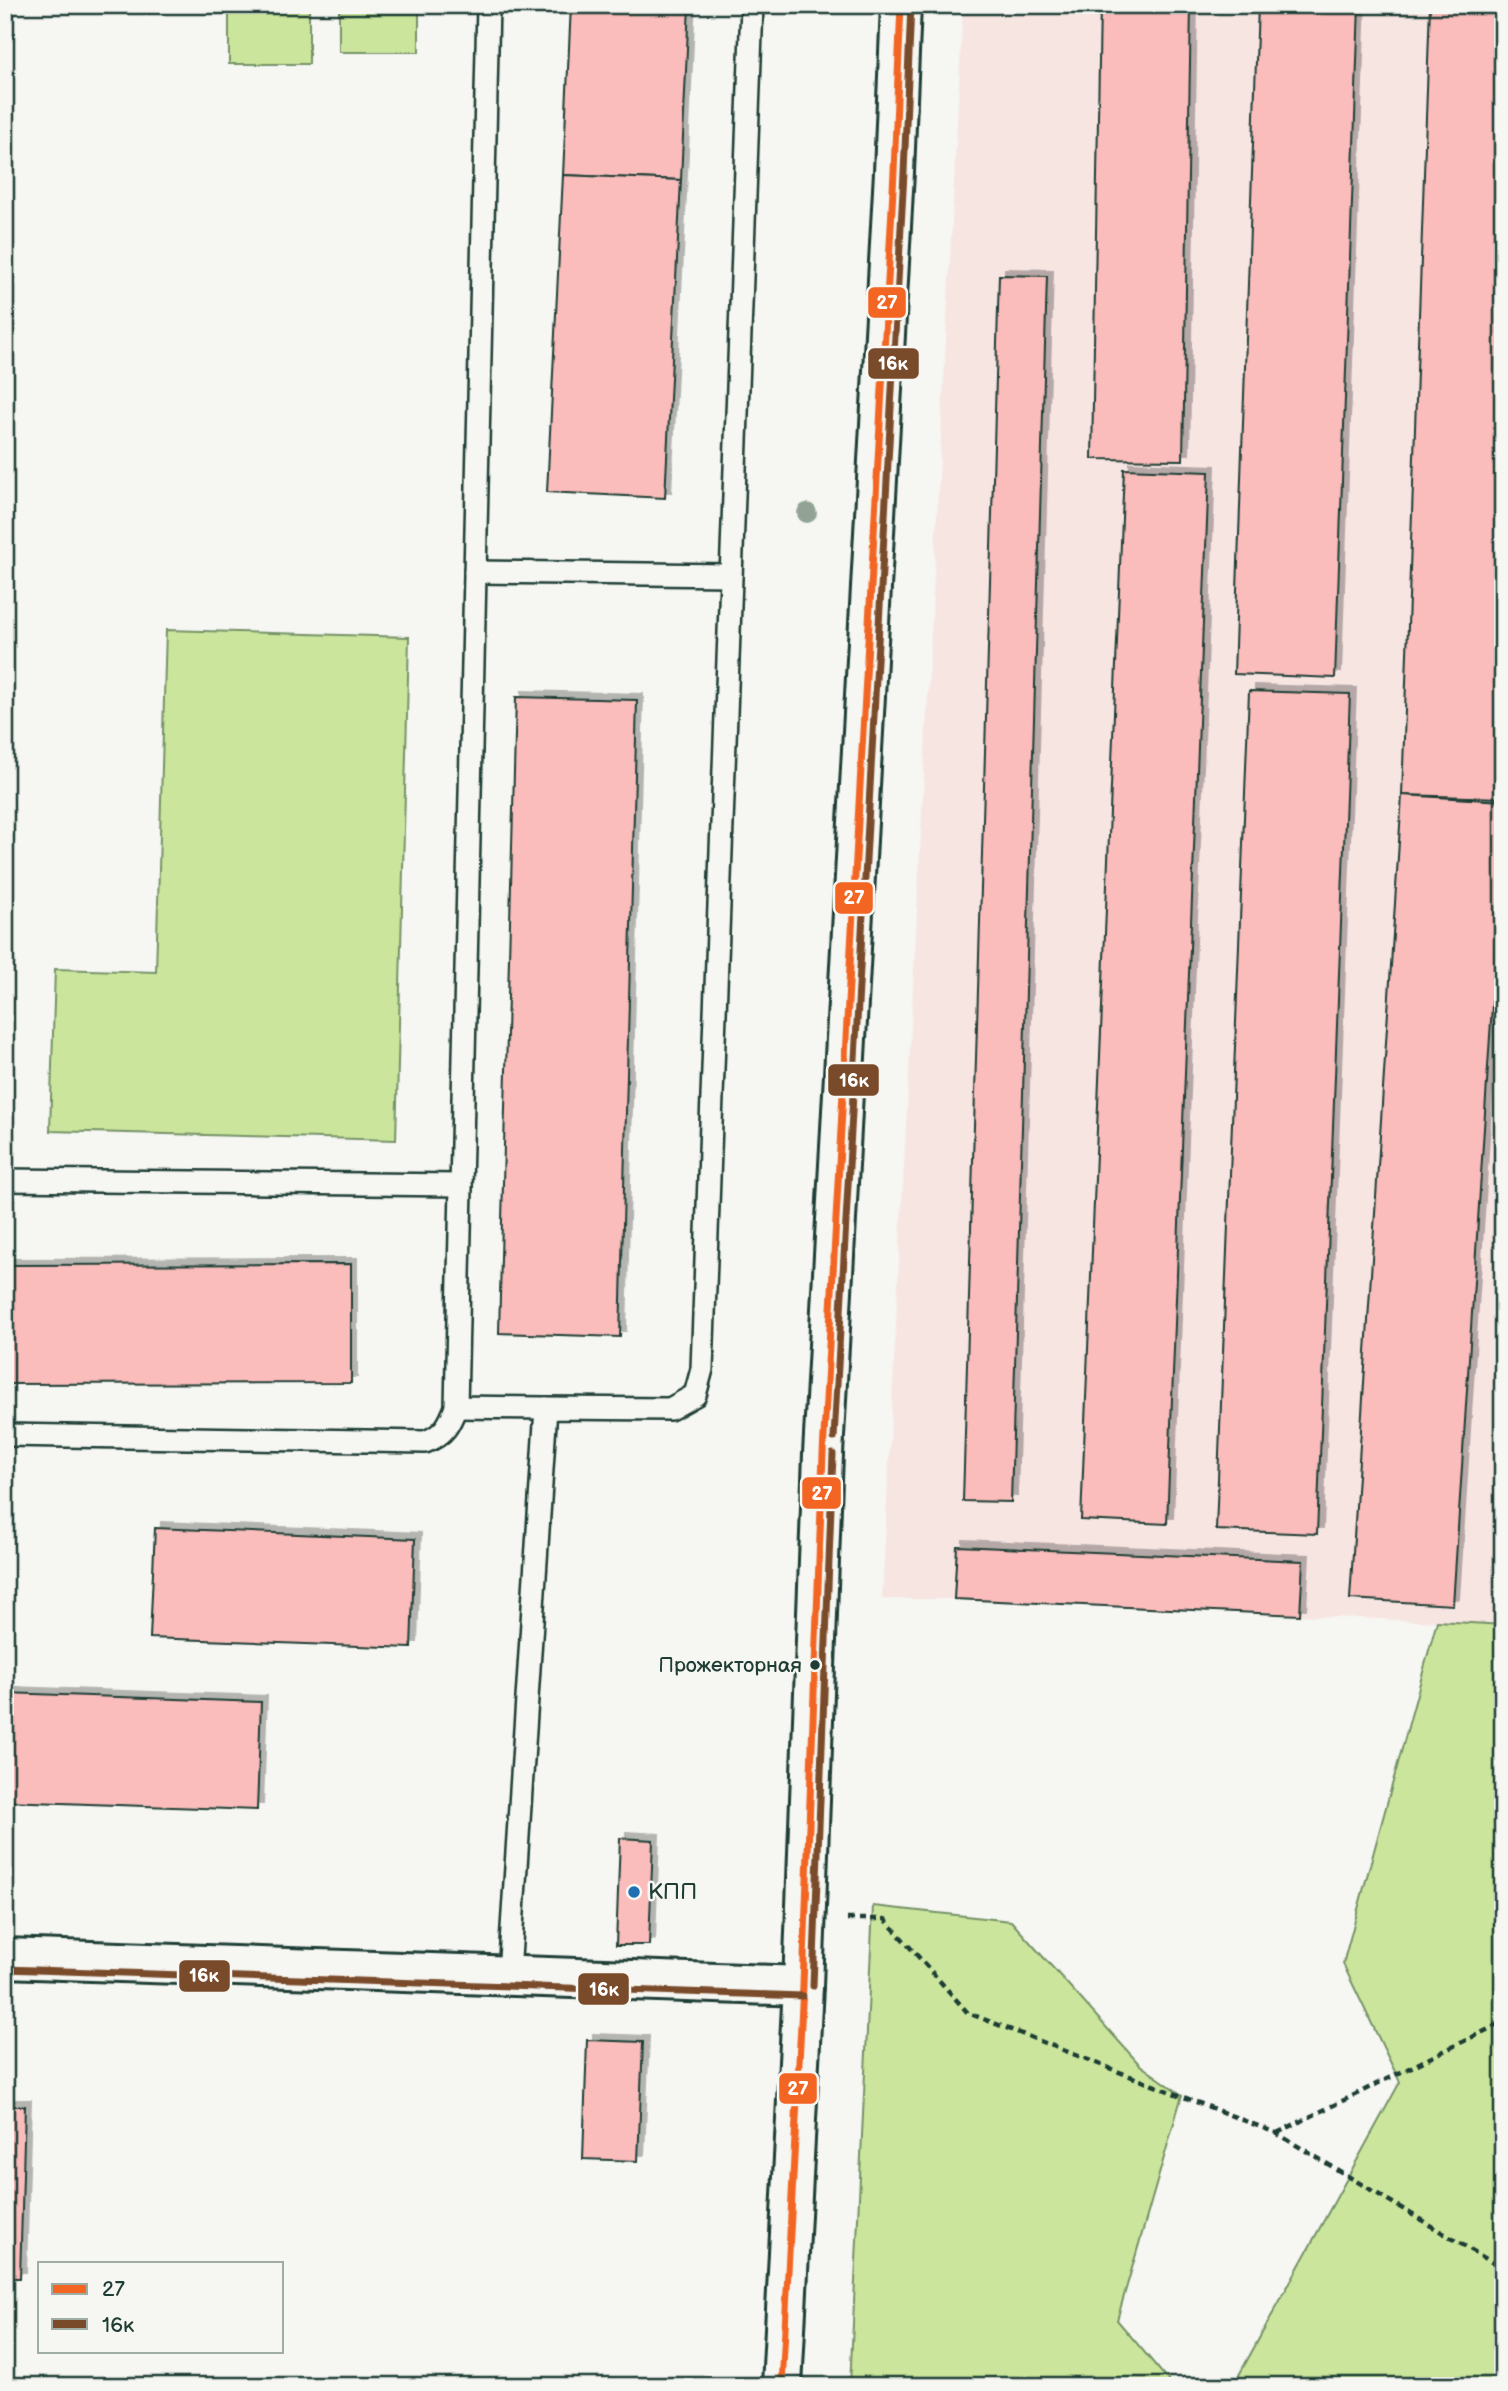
<svg xmlns="http://www.w3.org/2000/svg" width="1508" height="2391" font-family="'Balsamiq Sans',sans-serif">
<defs>
<filter id="shadow"><feDropShadow dx="6" dy="-6" stdDeviation="0" flood-color="#0004"/></filter>
</defs>
<rect width="100%" height="100%" fill="#f6f6f2"/>
<filter id="ink" filterUnits="userSpaceOnUse"><feTurbulence type="fractalNoise" baseFrequency=".0143" numOctaves="2"/><feDisplacementMap in="SourceGraphic" scale="14" xChannelSelector="R" yChannelSelector="G"/><feConvolveMatrix kernelMatrix="1 2 1 2 8 2 1 2 1" color-interpolation-filters="sRGB"/></filter>
<g filter="url(#ink)">
<polygon fill="#f7e5e2" points="963,5 1503,5 1503,1625 954,1599 882,1599"/>
<g fill="#cbe69c" stroke="#759268" stroke-width="2">
<rect x="229" y="5" width="80" height="59"/>
<rect x="339" y="5" width="80" height="47"/>
<polygon points="166,630 409,637 396,1140 50,1131 55,969 156,972"/>
<polygon points="1437,1621 1503,1625 1503,2386 1233,2386 1400,2082 1343,1964"/>
<polygon points="873,1906 1011,1921 1140,2065 1182,2095 1117,2320 1173,2386 850,2386"/>
</g>
<g fill="#fabdbb" stroke="#1f3d34" stroke-width="2" filter="url(#shadow)">
<polygon points="571,5 689,5 681,180 563,175"/>
<polygon points="1100,5 1191,5 1183,460 1092,459"/>
<polygon points="1258,5 1359,5 1335,678 1234,674"/>
<polygon points="1430,5 1503,5 1503,798 1402,795"/>
<polygon points="563,175 681,180 665,498 547,492"/>
<polygon points="999,275 1047,276 1011,1502 963,1501"/>
<polygon points="1124,469 1209,472 1167,1524 1081,1520"/>
<polygon points="1249,691 1350,694 1317,1534 1216,1530"/>
<polygon points="516,697 637,700 620,1337 499,1333"/>
<polygon points="1402,795 1503,801 1503,836 1453,1605 1350,1599"/>
<polygon points="351,1264 351,1383 5,1384 5,1265"/>
<polygon points="155,1528 415,1539 411,1648 150,1638"/>
<polygon points="957,1546 1303,1561 1300,1615 954,1599"/>
<polygon points="5,1693 261,1702 257,1810 5,1801"/>
<polygon points="620,1838 653,1840 649,1945 616,1945"/>
<polygon points="587,2040 643,2042 638,2161 583,2159"/>
<polygon points="5,2106 25,2106 20,2278 5,2278"/>
</g>
<g fill="none" stroke-linecap="round" stroke-linejoin="round">
<defs>
<g id="lane">
<polyline points="488,5 456,1407 546,1408"/>
<polyline points="475,572 731,575"/>
<polyline points="5,1180 461,1185"/>
<path d="M5,1435L425,1442C444,1435 449,1425 456,1407"/>
<polyline points="509,1974 546,1408 670,1409 695,1395 702,1369 752,5"/>
</g>
<polyline id="street" points="5,1958 803,1986"/>
<polyline id="secondary" points="782,2386 803,1986 823,1454 894,172 901,5"/>
</defs>
<use href="#lane" stroke="#1f3d34" stroke-width="26"/>
<use href="#street" stroke="#1f3d34" stroke-width="44"/>
<use href="#secondary" stroke="#1f3d34" stroke-width="44"/>
<g stroke="#1f3d34" stroke-width="4.5" stroke-dasharray="7 5" stroke-linecap="butt">
<polyline points="847,1919 885,1919 968,2013 1276,2133 1503,2269"/>
<polyline points="1277,2133 1503,2022"/>
</g>
<use href="#lane" stroke="#f6f6f2" stroke-width="21"/>
<use href="#street" stroke="#f6f6f2" stroke-width="38"/>
<use href="#secondary" stroke="#f6f6f2" stroke-width="38"/>
<defs>
<polyline id="bus-1" points="782,2386 803,1986 823,1454 894,172 901,5"/>
<g id="bus-2">
<polyline points="834,1438 904,173 911,5"/>
<polyline points="5,1969 803,1996"/>
<polyline points="813,1986 833,1454"/>
</g>
</defs>
<use href="#bus-1" stroke="#f6f6f2" stroke-width="12"/>
<use href="#bus-2" stroke="#f6f6f2" stroke-width="12"/>
<use href="#bus-1" stroke="#f26522" stroke-width="7"/>
<use href="#bus-2" stroke="#7a4b2a" stroke-width="7"/>
</g>
<circle fill="#92a395" cx="807" cy="513" r="10"/>
</g>
<circle fill="#1f3d34" stroke="#f6f6f2" stroke-width="2.5" cx="815" cy="1665" r="6"/>
<circle fill="#1f6fb2" stroke="#f6f6f2" stroke-width="2.5" cx="634" cy="1892" r="7"/>
<g text-anchor="middle" dominant-baseline="central" stroke-width="5" stroke-linejoin="round" paint-order="stroke">
<g font-size="21" fill="#1f3d34" stroke="#f6f6f2" text-anchor="end">
<text x="802" y="1665">Прожекторная</text>
</g>
<g font-size="23" fill="#1f3d34" stroke="#f6f6f2" text-anchor="start">
<text x="648" y="1892">КПП</text>
</g>
</g>
<g stroke="#f6f6f2" stroke-width="2.5">
<rect x="867" y="286" width="40" height="33" rx="7" fill="#f26522"/>
<rect x="867" y="347" width="53" height="33" rx="7" fill="#7a4b2a"/>
<rect x="834" y="881" width="40" height="34" rx="7" fill="#f26522"/>
<rect x="827" y="1063" width="53" height="34" rx="7" fill="#7a4b2a"/>
<rect x="801" y="1476" width="41" height="34" rx="7" fill="#f26522"/>
<rect x="178" y="1959" width="53" height="34" rx="7" fill="#7a4b2a"/>
<rect x="577" y="1972" width="53" height="34" rx="7" fill="#7a4b2a"/>
<rect x="778" y="2072" width="40" height="33" rx="7" fill="#f26522"/>
</g>
<g font-size="19" text-anchor="middle" font-weight="bold" fill="#fff">
<text x="887" y="309">27</text>
<text x="893" y="370">16к</text>
<text x="854" y="904">27</text>
<text x="854" y="1087">16к</text>
<text x="822" y="1500">27</text>
<text x="204" y="1982">16к</text>
<text x="604" y="1996">16к</text>
<text x="798" y="2095">27</text>
</g>
<rect width="1508" height="2391" fill="none" stroke="#f6f6f2" stroke-width="28"/>
<rect x="14" y="14" width="1480" height="2363" fill="none" stroke="#1f3d34" stroke-width="2.5" filter="url(#ink)"/>
<rect x="38" y="2262" width="245" height="91" fill="#f6f6f2" stroke="#a0aca6" stroke-width="2"/>
<rect x="52" y="2284" width="35" height="10" fill="#f26522" stroke="#a0aca6" stroke-width="2"/>
<text x="102" y="2296" font-size="21" fill="#1f3d34">27</text>
<rect x="52" y="2319" width="35" height="10" fill="#7a4b2a" stroke="#a0aca6" stroke-width="2"/>
<text x="102" y="2332" font-size="21" fill="#1f3d34">16к</text>
</svg>
